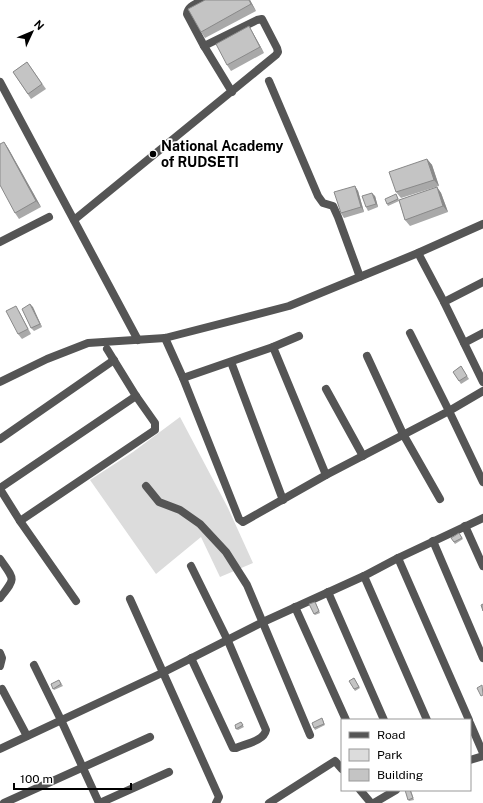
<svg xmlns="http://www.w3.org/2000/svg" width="483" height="803" font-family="'Public Sans',sans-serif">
<rect width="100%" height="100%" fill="#fff"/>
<polygon fill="#dcdcdc" points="180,417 228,508 253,563 220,577 201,537 156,574 90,480 133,452"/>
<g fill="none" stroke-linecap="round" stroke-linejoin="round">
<g stroke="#555" stroke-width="8">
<path d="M203,0C196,4 188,6 187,14L204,46"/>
<polyline points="269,81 318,196 323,203 333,206 338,217 360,277"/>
<polyline points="0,82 138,340"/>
<polyline points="74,220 276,55 278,52 277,48 262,19 257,20 204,46 232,92"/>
<polyline points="0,242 49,217"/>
<polyline points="418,253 444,302 483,382"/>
<polyline points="444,302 483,282"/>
<polyline points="165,338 183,378 239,519 243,522 326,475 449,411 410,333"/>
<polyline points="464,343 483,333"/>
<polyline points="273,347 326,475"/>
<polyline points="367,356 403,434 440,499"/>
<polyline points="231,362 283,500"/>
<polyline points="183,378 273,347 299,336"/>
<polyline points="0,382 47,359 88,343 165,338 289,306 418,253 483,224"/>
<polyline points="326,389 363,456"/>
<polyline points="483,391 449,411 483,482"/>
<polyline points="0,439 114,360"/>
<polyline points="146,486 159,502 180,510 200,524 226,552 247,585 310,735"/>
<polyline points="0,488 136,396"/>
<polyline points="0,489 20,521 155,430 155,423 136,396 107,349"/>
<polyline points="20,521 76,601"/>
<polyline points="465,526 483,566"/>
<polyline points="433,541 483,658"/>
<polyline points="398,558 469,720"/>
<path d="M0,559C15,581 16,577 0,598"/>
<path d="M191,566L228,641L266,730C264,741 245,744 236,748H233L191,658"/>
<polyline points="364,576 427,720"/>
<polyline points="328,592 384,720"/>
<polyline points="130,599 219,797 216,803"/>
<polyline points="295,607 346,720"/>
<polyline points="0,653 2,658 0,666"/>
<polyline points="34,665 61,720 99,803"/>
<polyline points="2,689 27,736"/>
<polyline points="470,723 483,753"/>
<polyline points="0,749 162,673 263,622 364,576 398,558 483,518"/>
<polyline points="470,760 483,756"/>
<polyline points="360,790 371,803"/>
<polyline points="4,803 150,737"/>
<polyline points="100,803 169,772"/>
<polyline points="269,803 335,761 342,769"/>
<polyline points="374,803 396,790"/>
</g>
</g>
<g fill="#a9a9a9">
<polygon points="250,0 256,11 205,38 201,32"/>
<polygon points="249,26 253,33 264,53 231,71 227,65"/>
<polygon points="27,62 46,89 31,99 13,72"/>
<polygon points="4,142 8,148 41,207 19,219 15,213"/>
<polygon points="427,159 432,165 439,186 401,198 396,192"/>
<polygon points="355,186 358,191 364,212 344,218 341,213"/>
<polygon points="437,187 441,193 448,212 410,226 405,220 399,201 388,206 387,204 396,194 399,200"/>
<polygon points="375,196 378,207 368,211 366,207"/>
<polygon points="30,304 42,327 34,331 31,328"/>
<polygon points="19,311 31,334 22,339 18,334"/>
<polygon points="461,366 469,379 461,384 453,372"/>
<polygon points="459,533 463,539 455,544 451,538"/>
<polygon points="316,603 320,613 315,615 314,614"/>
<polygon points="354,678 360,688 355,691 349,681"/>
<polygon points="59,680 63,686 54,690 51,684"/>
<polygon points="323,720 325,725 315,730 314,728"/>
<polygon points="241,722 244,727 238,730 236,729"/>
<polygon points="405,790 411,790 414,800 409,801"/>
</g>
<g fill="#898989">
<polygon points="249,0 250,0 256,11 251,4"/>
<polygon points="249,26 253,33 264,53 260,47"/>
<polygon points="4,142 8,148 41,207 36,201"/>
<polygon points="427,159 432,165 439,186 434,180"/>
<polygon points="355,186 358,191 364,212 361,207"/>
<polygon points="437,187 441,193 448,212 443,206"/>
<polygon points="372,193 375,196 378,207 376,204"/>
<polygon points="30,304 33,307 42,327 40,324"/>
</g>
<g fill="#c4c4c4" stroke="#898989">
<polygon points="205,0 249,0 251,4 201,32 188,9"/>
<polygon points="249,26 260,47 227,65 216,44"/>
<polygon points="27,62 42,84 28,94 13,72"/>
<polygon points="4,142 36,201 15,213 0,185 0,144"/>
<polygon points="427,159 434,180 396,192 389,172"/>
<polygon points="355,186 361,207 341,213 334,192"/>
<polygon points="437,187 443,206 405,220 399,200"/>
<polygon points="372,193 376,204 366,207 362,196"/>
<polygon points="396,194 398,199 387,204 385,199"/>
<polygon points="30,304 40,324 31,328 22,309"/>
<polygon points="16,306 28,329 18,334 6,311"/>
<polygon points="461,366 467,376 459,381 453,372"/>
<polygon points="459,533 462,538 454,542 451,538"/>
<polygon points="315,602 319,611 314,614 309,604"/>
<polygon points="483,604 483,611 481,605"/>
<polygon points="354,678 359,687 354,689 349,681"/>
<polygon points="59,680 61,684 53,689 51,684"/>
<polygon points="482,685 483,695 481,696 477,688"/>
<polygon points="322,718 324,724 314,728 312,723"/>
<polygon points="241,722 243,725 236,729 235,725"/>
<polygon points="405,790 410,790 413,798 408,800"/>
</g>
<circle fill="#000" stroke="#fff" stroke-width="1.5" cx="153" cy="154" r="4"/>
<g text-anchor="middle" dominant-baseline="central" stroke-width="3.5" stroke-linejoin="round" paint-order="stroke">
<g font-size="14" font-weight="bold" fill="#000" stroke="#fff" text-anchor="start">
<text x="161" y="146">National Academy<tspan x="161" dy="16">of RUDSETI</tspan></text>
</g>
</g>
<rect x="341" y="719" width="130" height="72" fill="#ffffff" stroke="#999999"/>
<rect x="349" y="732" width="20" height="6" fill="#555555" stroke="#999999"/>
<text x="377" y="739" font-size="12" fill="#000000">Road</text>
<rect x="349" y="749" width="20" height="12" fill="#dcdcdc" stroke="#999999"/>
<text x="377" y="759" font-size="12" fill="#000000">Park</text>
<rect x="349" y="769" width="20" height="12" fill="#c4c4c4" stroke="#999999"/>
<text x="377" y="779" font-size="12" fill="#000000">Building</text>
<g transform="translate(32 32) rotate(46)" stroke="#ffffff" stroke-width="3" paint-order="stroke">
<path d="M0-3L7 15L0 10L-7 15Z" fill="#000000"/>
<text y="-6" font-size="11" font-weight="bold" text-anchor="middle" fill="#000000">N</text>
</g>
<path d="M14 783v6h117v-6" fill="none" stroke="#000000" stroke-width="2"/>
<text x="20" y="783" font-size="12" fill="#000000" stroke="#ffffff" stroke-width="3" paint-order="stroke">100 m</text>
</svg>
